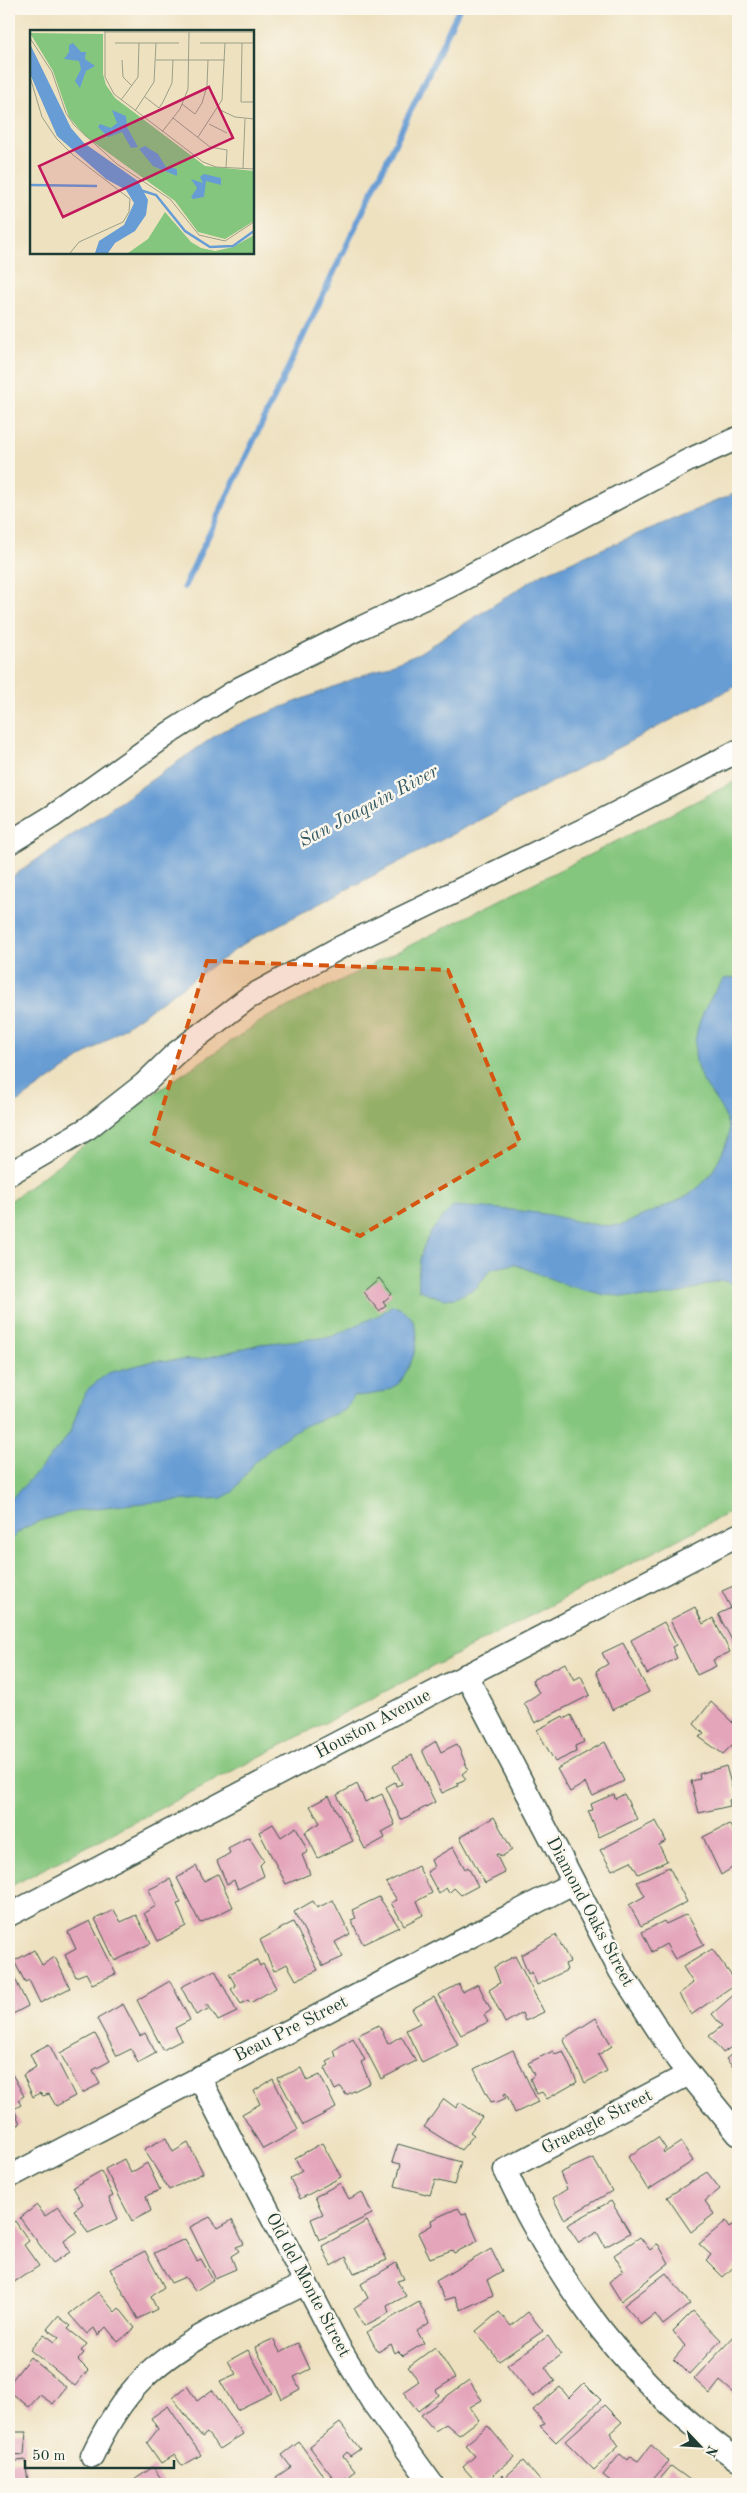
<svg xmlns="http://www.w3.org/2000/svg" width="747" height="2493" font-family="'Old Standard TT',serif">
<rect width="100%" height="100%" fill="#fbf7ec"/>
<filter id="ink" filterUnits="userSpaceOnUse"><feTurbulence type="fractalNoise" baseFrequency=".02" numOctaves="2"/><feDisplacementMap in="SourceGraphic" scale="10" xChannelSelector="R" yChannelSelector="G"/><feConvolveMatrix kernelMatrix="1 2 1 2 8 2 1 2 1" color-interpolation-filters="sRGB"/></filter>
<filter id="wash" filterUnits="userSpaceOnUse"><feTurbulence type="fractalNoise" baseFrequency=".0096" numOctaves="4" result="noise"/><feDisplacementMap in="SourceGraphic" scale="20" xChannelSelector="R" yChannelSelector="G"/><feGaussianBlur stdDeviation="1.12" result="paint"/><feColorMatrix in="noise" values="0 0 0 0 0 0 0 0 0 0 0 0 0 0 0 0 0 1.4 0 .05"/><feComposite in="paint" operator="in"/></filter>
<g filter="url(#wash)">
<rect width="100%" height="100%" fill="#eee1c0"/>
<polygon fill="#85c67e" stroke="#528259" points="738,780 738,1508 9,1887 9,1202 133,1108 264,1019"/>
<g fill="#679dd4" stroke="#436d84">
<polygon points="738,492 738,685 248,941 9,1108 9,879 222,731 419,653 542,574"/>
<path d="M738,977V1285L720,1280L686,1292L652,1298L605,1295L569,1286L514,1264L491,1269L476,1288L455,1298L443,1299L419,1290C416,1250 427,1232 454,1206C482,1208 510,1209 537,1213C563,1216 593,1229 619,1225C627,1224 636,1218 644,1215C671,1204 702,1194 716,1165C721,1154 732,1138 728,1126C724,1106 709,1094 701,1077C685,1042 703,1006 724,979Z"/>
<path d="M392,1305C423,1315 421,1343 408,1368C405,1373 402,1381 398,1384C383,1394 371,1395 354,1396L345,1410L301,1427L281,1440L254,1463L233,1492L222,1498C172,1502 53,1503 16,1534C12,1538 11,1543 9,1548V1501L41,1468L64,1441L70,1432L83,1397L89,1388L108,1373L154,1361L202,1359L260,1344L331,1337L381,1314Z"/>
</g>
<g fill="none" stroke-linecap="round" stroke-linejoin="round">
<polyline stroke="#679dd4" stroke-width="6" points="184,587 459,9"/>
</g>
<g id="blocks">
<g fill="#e4a5bb">
<polygon points="379,1278 392,1294 383,1302 386,1306 379,1311 363,1292"/>
<polygon points="738,1584 738,1644 735,1646 718,1614 731,1608 722,1591"/>
<polygon points="695,1607 703,1624 713,1618 730,1652 713,1660 716,1666 697,1675 670,1620"/>
<polygon points="664,1622 676,1645 672,1647 677,1658 647,1674 631,1640"/>
<polygon points="623,1643 649,1692 612,1710 596,1671 608,1664 602,1653"/>
<polygon points="565,1663 574,1680 581,1676 590,1695 535,1723 524,1703 539,1693 532,1680"/>
<polygon points="711,1702 733,1723 736,1718 738,1720 738,1749 732,1745 723,1754 699,1737 704,1734 694,1724"/>
<polygon points="571,1715 584,1742 575,1746 576,1752 555,1762 537,1730 563,1716 564,1719"/>
<polygon points="436,1741 441,1752 457,1744 468,1769 462,1774 466,1779 457,1783 458,1786 442,1793 422,1750"/>
<polygon points="605,1742 624,1781 593,1796 585,1783 570,1792 557,1769"/>
<polygon points="412,1755 435,1802 401,1820 386,1787 395,1782 396,1786 402,1784 393,1766"/>
<polygon points="726,1766 735,1798 729,1800 730,1806 699,1813 691,1781 700,1779 699,1774"/>
<polygon points="357,1784 365,1802 382,1794 395,1825 382,1832 385,1838 365,1849 337,1795"/>
<polygon points="614,1794 615,1799 624,1794 637,1819 599,1837 588,1811 593,1810 591,1804"/>
<polygon points="329,1796 353,1841 318,1858 305,1832 320,1823 310,1806"/>
<polygon points="494,1817 512,1850 501,1857 499,1854 496,1854 505,1873 485,1883 460,1837"/>
<polygon points="656,1821 666,1841 659,1845 667,1861 638,1874 631,1861 612,1870 600,1850"/>
<polygon points="273,1824 281,1837 296,1827 308,1852 302,1855 310,1874 286,1884 259,1832"/>
<polygon points="729,1824 738,1838 738,1864 721,1875 703,1837"/>
<polygon points="249,1837 264,1861 260,1865 264,1876 238,1889 234,1880 227,1884 217,1861 230,1853 228,1848"/>
<polygon points="453,1847 465,1869 468,1867 478,1886 461,1895 454,1888 449,1893 446,1888 439,1894 427,1872 434,1867 431,1860"/>
<polygon points="196,1866 204,1881 218,1874 233,1907 200,1923 177,1878"/>
<polygon points="418,1866 432,1893 417,1901 423,1915 404,1925 391,1903 397,1900 386,1883"/>
<polygon points="669,1867 687,1902 641,1926 629,1905 645,1896 637,1882"/>
<polygon points="170,1879 181,1903 177,1904 186,1926 158,1941 144,1913 156,1906 148,1890"/>
<polygon points="379,1897 399,1927 363,1944 351,1920 356,1918 352,1910"/>
<polygon points="333,1900 350,1934 335,1942 343,1957 323,1966 294,1912 313,1901 317,1908"/>
<polygon points="114,1910 121,1922 136,1915 151,1943 115,1961 95,1919"/>
<polygon points="687,1914 704,1945 675,1959 666,1944 652,1952 642,1932 664,1921 666,1924"/>
<polygon points="90,1921 116,1974 92,1984 86,1973 76,1977 65,1955 76,1949 68,1932"/>
<polygon points="293,1922 318,1970 296,1980 287,1964 274,1971 260,1940"/>
<polygon points="556,1935 570,1962 565,1964 567,1970 537,1985 532,1972 528,1974 521,1955"/>
<polygon points="712,1949 737,1983 691,2015 679,1994 693,1983 683,1967"/>
<polygon points="34,1950 42,1965 55,1957 70,1988 40,2003 29,1980 25,1982 14,1961"/>
<polygon points="515,1956 544,2012 525,2021 522,2013 505,2023 489,1990 500,1983 494,1967"/>
<polygon points="257,1960 260,1966 263,1964 276,1988 250,2003 248,2000 241,2004 231,1989 236,1986 229,1974"/>
<polygon points="9,1966 28,2006 9,2016"/>
<polygon points="215,1970 237,2012 218,2021 208,2005 206,2006 208,2009 196,2015 181,1987"/>
<polygon points="170,1981 190,2020 175,2028 182,2040 163,2050 137,2000"/>
<polygon points="459,1984 462,1992 478,1984 491,2010 484,2015 488,2022 461,2035 438,1995"/>
<polygon points="738,1991 738,2042 723,2053 709,2036 722,2026 712,2014"/>
<polygon points="434,1997 458,2045 422,2063 406,2030 420,2023 412,2009"/>
<polygon points="123,2004 140,2036 145,2033 156,2053 138,2063 131,2049 117,2056 97,2019"/>
<polygon points="596,2018 612,2046 598,2055 607,2071 585,2083 563,2039"/>
<polygon points="379,2025 388,2044 401,2036 416,2061 381,2079 358,2035"/>
<polygon points="95,2034 110,2061 93,2070 100,2084 82,2093 60,2053"/>
<polygon points="353,2038 365,2060 361,2062 370,2083 346,2095 341,2087 335,2090 324,2068 329,2065 327,2062 336,2057 334,2050"/>
<polygon points="49,2044 75,2096 56,2106 49,2094 43,2096 40,2093 33,2097 23,2075 36,2067 30,2054"/>
<polygon points="738,2049 738,2073 726,2059"/>
<polygon points="513,2050 538,2102 515,2113 506,2093 504,2094 506,2098 495,2103 494,2101 491,2102 474,2069"/>
<polygon points="553,2051 555,2054 563,2051 577,2082 547,2099 542,2092 537,2094 530,2079 534,2075 528,2063"/>
<polygon points="301,2068 307,2081 320,2075 336,2108 303,2125 278,2078"/>
<polygon points="12,2074 24,2096 18,2100 21,2105 14,2109 20,2124 9,2130 9,2076"/>
<polygon points="273,2079 298,2130 263,2149 242,2114 260,2104 254,2091"/>
<polygon points="444,2099 456,2108 460,2102 482,2117 470,2132 474,2135 461,2150 424,2127"/>
<polygon points="658,2137 666,2149 663,2151 664,2153 681,2142 693,2161 648,2190 628,2157"/>
<polygon points="166,2138 173,2152 188,2143 203,2173 169,2190 144,2149"/>
<polygon points="322,2143 341,2177 300,2199 290,2178 302,2171 295,2158"/>
<polygon points="398,2144 461,2162 454,2185 435,2180 430,2195 395,2186 401,2164 392,2162"/>
<polygon points="593,2158 612,2191 564,2219 553,2198 567,2189 560,2173"/>
<polygon points="124,2159 131,2173 147,2163 160,2190 146,2196 151,2211 132,2221 105,2169"/>
<polygon points="101,2171 113,2196 109,2198 118,2219 88,2233 74,2210 83,2204 73,2187"/>
<polygon points="707,2172 720,2189 705,2201 714,2214 691,2232 667,2197"/>
<polygon points="340,2183 349,2199 362,2192 372,2214 319,2240 311,2219 323,2214 315,2197"/>
<polygon points="611,2201 630,2233 605,2247 597,2232 579,2243 567,2225"/>
<polygon points="37,2205 45,2216 59,2207 77,2232 64,2241 70,2252 53,2263 20,2218"/>
<polygon points="458,2208 462,2214 466,2213 478,2241 454,2253 452,2250 430,2258 418,2233 432,2225 431,2220"/>
<polygon points="210,2217 218,2228 232,2220 244,2244 236,2247 239,2251 231,2256 236,2269 215,2278 190,2227"/>
<polygon points="15,2221 29,2241 24,2245 39,2266 11,2284 9,2281 9,2225"/>
<polygon points="367,2221 387,2260 354,2273 346,2257 331,2266 322,2246"/>
<polygon points="726,2221 730,2227 734,2224 738,2228 738,2263 723,2277 706,2260 711,2255 699,2244"/>
<polygon points="640,2237 650,2250 658,2244 669,2263 621,2301 609,2282 623,2270 614,2255"/>
<polygon points="185,2239 197,2261 201,2259 213,2280 195,2291 185,2277 171,2283 154,2253"/>
<polygon points="491,2249 502,2271 487,2280 493,2295 461,2310 455,2297 445,2300 436,2281"/>
<polygon points="145,2251 164,2287 151,2297 157,2309 138,2319 110,2269"/>
<polygon points="396,2263 404,2279 397,2281 406,2296 387,2306 389,2313 364,2326 354,2308 368,2298 361,2284"/>
<polygon points="666,2273 690,2304 663,2325 655,2314 641,2324 624,2305"/>
<polygon points="98,2292 115,2312 119,2308 135,2328 118,2342 106,2327 98,2335 94,2328 87,2334 69,2314"/>
<polygon points="419,2302 429,2323 417,2331 424,2343 403,2356 398,2351 395,2353 391,2344 378,2352 367,2332"/>
<polygon points="693,2311 721,2340 689,2374 674,2359 685,2346 673,2331"/>
<polygon points="499,2312 511,2326 528,2312 543,2331 499,2361 476,2331"/>
<polygon points="58,2316 71,2326 68,2329 87,2344 81,2351 84,2353 78,2360 88,2370 75,2386 30,2350 44,2334 55,2342 59,2337 47,2329"/>
<polygon points="737,2333 738,2389 734,2393 720,2381 710,2394 694,2379"/>
<polygon points="548,2336 561,2355 545,2367 555,2381 533,2397 507,2365"/>
<polygon points="273,2339 280,2352 298,2343 310,2369 294,2377 300,2389 282,2399 255,2347"/>
<polygon points="435,2347 455,2378 436,2390 439,2395 418,2411 403,2392 419,2381 408,2367"/>
<polygon points="248,2350 272,2393 237,2410 220,2381 236,2374 228,2361"/>
<polygon points="30,2357 66,2387 53,2404 40,2395 29,2407 9,2391 9,2384"/>
<polygon points="469,2380 482,2400 470,2407 479,2420 459,2435 446,2424 435,2431 421,2415"/>
<polygon points="584,2383 601,2400 556,2442 540,2426 545,2424 533,2410 560,2387 569,2398"/>
<polygon points="187,2386 197,2401 212,2390 243,2434 220,2449 207,2433 202,2437 173,2398"/>
<polygon points="605,2405 622,2422 610,2433 619,2446 594,2470 565,2441"/>
<polygon points="168,2406 201,2455 182,2466 175,2455 161,2463 147,2443 158,2429 151,2418"/>
<polygon points="9,2418 13,2419 11,2432 26,2432 24,2455 9,2454"/>
<polygon points="340,2423 360,2449 350,2456 347,2452 343,2456 355,2471 338,2484 309,2446"/>
<polygon points="488,2426 514,2457 484,2484 478,2484 463,2467 475,2456 465,2445"/>
<polygon points="299,2442 329,2484 281,2484 276,2477 291,2467 282,2455"/>
<polygon points="651,2445 669,2461 649,2484 614,2484 603,2475 620,2454 627,2460 630,2456 638,2461"/>
<polygon points="25,2460 28,2482 9,2484 9,2462"/>
<polygon points="523,2461 543,2484 493,2484 502,2475 504,2478"/>
<polygon points="671,2466 690,2480 686,2484 656,2484"/>
<polygon points="153,2467 165,2484 138,2484 134,2480"/>
</g>
</g>
</g>
<g filter="url(#ink)">
<use href="#blocks" fill-opacity="0" stroke="#3e5649" stroke-width="1"/>
<g fill="none" stroke-linecap="round" stroke-linejoin="round">
<defs>
<g id="street">
<polyline points="9,843 53,816 171,732 240,688 360,628 448,587 689,460 738,438"/>
<polyline points="9,1174 88,1128 144,1084 176,1053 248,998 339,948 587,828 738,751"/>
<polyline points="466,1675 620,1971 677,2059 738,2134"/>
<polyline points="9,1915 425,1697 738,1535"/>
<path d="M689,2074L505,2170C561,2289 630,2383 738,2460"/>
<polyline points="199,2077 339,2347 373,2403 432,2484"/>
<polyline points="9,2177 573,1883"/>
<path d="M92,2456C105,2428 120,2402 142,2380C182,2338 254,2310 306,2283"/>
</g>
</defs>
<use href="#street" stroke="#3e5649" stroke-width="25"/>
<use href="#street" stroke="#fff" stroke-width="22"/>
</g>
</g>
<path fill="#d45610" fill-opacity="0.2" stroke="#d45610" stroke-width="4" stroke-dasharray="10 6" stroke-linejoin="round" d="M207,961L448,970L520,1142L360,1236L152,1142Z"/>
<g text-anchor="middle" dominant-baseline="central" stroke-width="5" stroke-linejoin="round" paint-order="stroke">
<g font-size="18" fill="#1f3d34" stroke="#fbf7ec">
<text transform="translate(373 1724) rotate(-28)">Houston Avenue</text>
<text transform="translate(590 1912) rotate(62)">Diamond Oaks Street</text>
<text transform="translate(291 2029) rotate(-27)">Beau Pre Street</text>
<text transform="translate(597 2122) rotate(-27)">Graeagle Street</text>
<text transform="translate(308 2285) rotate(62)">Old del Monte Street</text>
</g>
<g font-size="19" font-style="italic" fill="#355a64" stroke="#fbf7ec">
<text transform="translate(369 807) rotate(-28)">San Joaquin River</text>
</g>
</g>
<g transform="translate(30 30)">
<rect width="224" height="224" fill="#eee1c0"/>
<path d="M0,3L73,4V44L76,55L85,68L175,136L224,141V191L195,209L168,202L145,171L55,106L39,87L23,41ZM135,182L161,212L171,218L185,221L203,217L224,205V223H98L118,209Z" fill="#85c67e"/>
<path d="M43,13L51,22H56L55,29L65,36L56,41L50,58L45,51L51,39L49,31L34,29L39,22V15ZM0,14L41,98L54,113L108,151L118,170L116,185L105,201L85,213L78,223H65L69,211L94,195L104,173L96,160L76,149L27,106L0,44ZM82,80L96,86L97,97L108,117L101,118L92,102L78,107L68,97L70,94L81,98L87,93ZM115,116L128,124L136,137L147,139V146L123,136L109,119ZM174,144L191,148V155L176,151L174,167L163,169L161,167L167,158L161,149L173,153L170,147Z" fill="#679dd4"/>
<path fill="none" stroke="#679dd4" stroke-width="2.5" d="M0,155L67,156M110,160L126,165L155,201L180,217L203,216L224,201"/>
<path fill="none" stroke="#9b9f88" stroke-width="1" d="M75,0V47L84,64L173,132L186,137L224,139M75,2H224M0,8L22,42L36,83L44,95L87,134L140,169L169,205L195,211L224,192M85,13H149M170,13H224M212,13L211,72H224M92,30L93,47L102,56M126,30H195M0,47L12,87L26,108L43,125L100,169L99,182L93,192L49,212L40,223M115,67L129,78L133,72L142,53L143,30M91,70L108,47L109,13M152,74L165,84L172,73L177,56L178,30M188,79L205,87L224,89M105,81L124,52L126,13M143,88L180,117L197,120L196,138M179,94L197,103M132,102L150,79L158,59L159,2M168,107L192,70L195,13M213,138L215,89"/>
<path fill="#c2185b" fill-opacity="0.15" stroke="#c2185b" stroke-width="2.5" d="M179,57L203,108L33,187L9,136Z"/>
<rect width="224" height="224" fill="none" stroke="#1f3d34" stroke-width="2.5"/>
</g>
<rect width="747" height="2493" fill="none" stroke="#fbf7ec" stroke-width="30"/>
<g transform="translate(700 2446) rotate(115)" stroke="#fbf7ec" stroke-width="4" paint-order="stroke">
<path d="M0-4L9 19L0 12L-9 19Z" fill="#1f3d34"/>
<text y="-8" font-size="14" font-weight="bold" text-anchor="middle" fill="#1f3d34">N</text>
</g>
<path d="M25 2460v8h149v-8" fill="none" stroke="#1f3d34" stroke-width="2.5"/>
<text x="32" y="2460" font-size="15" fill="#1f3d34" stroke="#fbf7ec" stroke-width="4" paint-order="stroke">50 m</text>
</svg>
